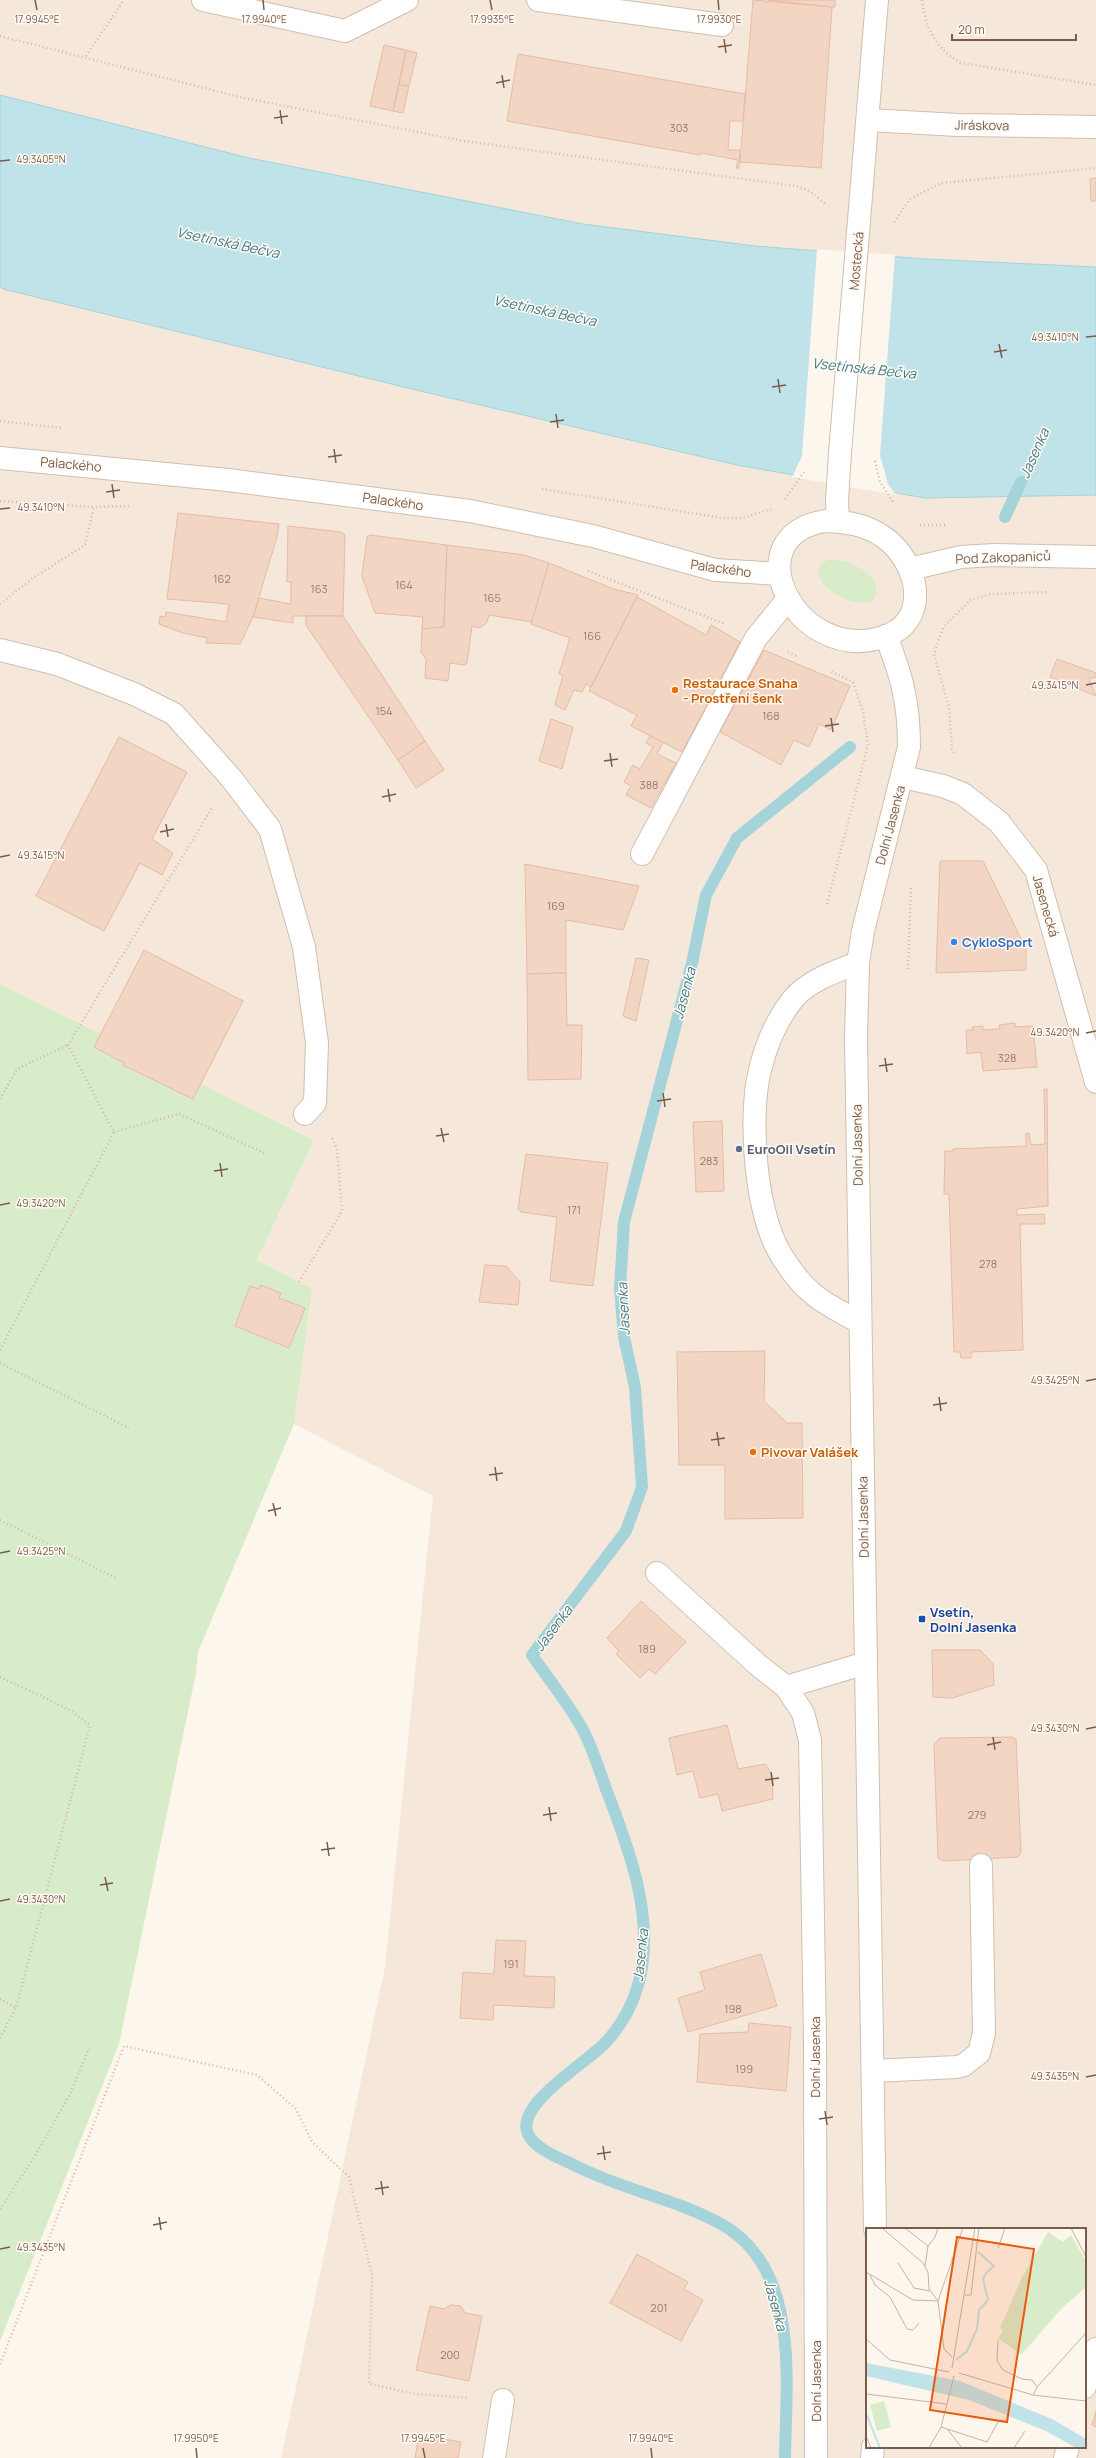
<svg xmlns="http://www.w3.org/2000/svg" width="1096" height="2458" font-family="Manrope,sans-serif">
<rect width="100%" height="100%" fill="#fdf6ec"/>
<path fill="#f5e8da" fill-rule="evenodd" d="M0,0H1096V2458H281L385,1967L433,1496L294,1424L312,1289L257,1260L314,1140L0,984ZM867,2229H1085V2447H867Z"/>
<g fill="#d8ecc9">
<path d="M828,560C844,557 882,573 876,595C871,613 837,597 828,589C821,583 816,573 820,564Z"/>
<polygon points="0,984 314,1140 257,1260 312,1289 294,1424 198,1652 196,1673 119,2044 0,2341"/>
</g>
<polygon fill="#bfe3e8" stroke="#a5d3da" points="0,95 249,158 583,224 755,246 926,259 1096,267 1096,495 925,498 737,465 416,390 3,289 0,287"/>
<polygon fill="#fdf6ec" points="817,249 895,255 880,455 888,484 896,495 792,477 802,456"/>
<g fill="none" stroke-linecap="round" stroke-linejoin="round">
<g stroke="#a5d3da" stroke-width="12">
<polyline points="1005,517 1021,482"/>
<path d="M785,2458C786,2381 801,2268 721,2224C676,2199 624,2190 578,2167C563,2159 535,2150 528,2134C514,2104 590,2061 607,2041C624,2022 636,1998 641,1973C653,1911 628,1846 606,1789C600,1772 594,1753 586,1736C574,1710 549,1680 532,1655L626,1531L642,1487L635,1387L624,1337L620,1288L624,1222L692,963L706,895L737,838L850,747"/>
</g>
</g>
<g fill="#f3d5c3" stroke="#e6bba3">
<polygon points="753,0 832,7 821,168 740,162"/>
<polygon points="768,0 835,0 835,7 832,7"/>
<polygon points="384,45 406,50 393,111 370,106"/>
<polygon points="406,50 417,53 409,86 399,85"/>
<polygon points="518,54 745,94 743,121 730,121 728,150 740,150 739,168 736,168 738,160 701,153 700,155 507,121"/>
<polygon points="399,85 409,86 403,113 393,111"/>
<polygon points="1096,178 1096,201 1091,201 1090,179"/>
<polygon points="178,513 279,524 277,537 253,617 240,644 206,643 207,638 183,633 159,624 160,616 165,617 166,612 226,622 229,604 167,599"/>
<polygon points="288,526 341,532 345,535 343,616 293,616 293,623 253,617 259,598 291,604 291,582 287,582"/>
<polygon points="370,535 447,545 444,627 422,629 423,617 375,613 362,576 367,537"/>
<polygon points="447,545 524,555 549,563 532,622 489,615 487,622 480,628 472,626 467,663 464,665 450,663 448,681 425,678 426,659 421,652 422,629 444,627"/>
<polygon points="549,563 614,589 638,595 591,687 586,684 582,692 574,690 565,710 555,705 563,675 559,674 570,638 531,624"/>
<polygon points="637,597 706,635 711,625 740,642 682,752 631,726 637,715 589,691"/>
<polygon points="306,616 343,616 425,741 398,760 306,625"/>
<polygon points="764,650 850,686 831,730 819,724 809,747 794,740 781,765 720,732"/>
<polygon points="1057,659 1096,673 1096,677 1089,679 1096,696 1050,677"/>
<polygon points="551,719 573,727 562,769 539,761"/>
<polygon points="650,736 663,742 657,754 676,763 651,808 626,795 631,786 624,782 633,765 640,769 653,747 646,743"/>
<polygon points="119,737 187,772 152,839 173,853 162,875 140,863 104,931 36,896"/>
<polygon points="425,741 444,770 416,788 398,760"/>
<polygon points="940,861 983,861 1026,949 1026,970 936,973"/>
<polygon points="525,864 639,886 623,930 566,920 566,973 527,974"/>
<polygon points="144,950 243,1001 193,1099 123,1065 124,1063 94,1047"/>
<polygon points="636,958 649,960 636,1021 623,1016"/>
<polygon points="566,973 567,1025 582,1025 581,1079 528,1080 527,974"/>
<polygon points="1015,1023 1015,1027 1033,1026 1037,1067 983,1071 981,1052 967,1054 966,1030 973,1030 972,1027 983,1026 983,1030 1000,1029 999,1025"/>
<polygon points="1044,1089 1047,1089 1048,1206 1017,1209 1017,1215 1044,1214 1045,1224 1020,1224 1023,1350 971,1352 971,1358 961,1358 960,1352 954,1352 949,1194 944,1194 945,1151 953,1151 953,1149 1026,1146 1026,1133 1029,1133 1031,1145 1045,1144"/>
<polygon points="722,1121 724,1191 696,1192 693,1122"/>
<polygon points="526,1154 608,1163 593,1286 550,1281 557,1217 521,1212 518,1209"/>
<polygon points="485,1265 506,1266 520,1282 518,1305 479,1302"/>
<polygon points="261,1285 281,1293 279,1298 305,1308 289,1348 235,1326 250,1286 259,1289"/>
<polygon points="765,1351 764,1401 787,1423 802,1423 803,1518 725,1519 725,1465 679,1465 677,1352"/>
<polygon points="641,1601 686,1642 655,1674 649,1669 640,1678 616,1654 619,1651 607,1638"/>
<polygon points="932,1650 980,1650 993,1664 994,1685 952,1698 933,1697"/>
<polygon points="727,1725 738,1769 765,1764 772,1774 773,1799 722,1811 718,1794 700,1798 693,1771 677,1775 669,1738"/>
<polygon points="1012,1737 1016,1739 1021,1852 1018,1857 943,1861 938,1858 934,1745 940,1738"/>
<polygon points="496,1940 526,1941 524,1976 555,1977 554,2008 494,2005 493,2020 460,2018 463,1972 494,1974"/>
<polygon points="761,1954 777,2006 688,2032 678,1998 705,1990 700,1972"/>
<polygon points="749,2023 791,2027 786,2091 697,2082 700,2034 748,2032"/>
<polygon points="637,2254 688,2282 684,2289 703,2300 681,2341 610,2303"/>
<polygon points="451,2305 461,2306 465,2313 482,2316 469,2381 416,2370 430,2306 444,2309"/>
<polygon points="1096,2411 1096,2427 1092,2425"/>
<polygon points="419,2435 461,2442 458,2458 415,2458"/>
</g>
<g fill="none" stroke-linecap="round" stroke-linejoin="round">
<defs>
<g id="service">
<polyline points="203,0 345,31 407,0"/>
<polyline points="538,0 722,25"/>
<polyline points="642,854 756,638 788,599"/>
<path d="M858,963C836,971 808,981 793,999C777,1019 766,1045 760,1070C748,1118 755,1220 785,1261C792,1272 802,1285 812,1293C825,1305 844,1313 859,1322"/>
<polyline points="873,2071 957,2067 964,2065 979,2053 984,2033 981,1865"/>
</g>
<g id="minor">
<polyline points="868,120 958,125 1096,127"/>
<polyline points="0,650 57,664 134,694 174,714 231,778 270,829 304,947 317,1043 315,1103 305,1114"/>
<polyline points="903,777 943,786 963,794 999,822 1036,870 1096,1082"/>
<polyline points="657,1573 758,1665 786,1687"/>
<polyline points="1085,2387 1096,2349"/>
<polyline points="494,2458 503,2400"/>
<polyline points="816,2458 815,2040 810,1740 803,1713 786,1687 866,1663"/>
<polyline points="1065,2458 1068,2447"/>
</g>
<g id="tertiary">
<polyline points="0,458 228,480 470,511 593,536 715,570 780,574"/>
<path d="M825,521C847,522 866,524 885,538C920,564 932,624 880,638C795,662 733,536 825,521Z"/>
<polyline points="838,521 837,500 840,453 877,0"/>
<polyline points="910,569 961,557 994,555 1096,557"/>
<path d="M875,2229L856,1038L858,963L863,931L909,747C909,702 902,677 886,636"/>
<polyline points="872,2458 873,2447"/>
</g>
</defs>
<use href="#service" stroke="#d1beb0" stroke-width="24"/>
<use href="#minor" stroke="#d1beb0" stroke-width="24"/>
<use href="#tertiary" stroke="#d1beb0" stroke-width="24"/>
<g stroke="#d9b8a5" stroke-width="2.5" stroke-dasharray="1 3" stroke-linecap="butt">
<path d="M922,0C926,29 935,48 961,63L1096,85"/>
<polyline points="0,36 244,98 464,141 795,186 808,190 827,205"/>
<polyline points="86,56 124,0"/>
<polyline points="894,222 910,199 941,183 1096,168"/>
<polyline points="0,421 63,428"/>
<polyline points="875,461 880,482 893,502"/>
<polyline points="542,489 722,518 743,518 771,509"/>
<polyline points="785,499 804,472"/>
<polyline points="0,501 94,507 131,506"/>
<polyline points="920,525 945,525"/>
<polyline points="588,571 725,624"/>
<polyline points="0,604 33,578 85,545 94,507"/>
<polyline points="788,652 798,657"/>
<polyline points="954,753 952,749 949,707 934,654 943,628 970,600 991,594 1048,592"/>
<polyline points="827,904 868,745 863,712 853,682 830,671"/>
<polyline points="908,969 911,885"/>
<polyline points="0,1099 17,1069 68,1045"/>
<polyline points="114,1132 179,1114 264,1153"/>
<polyline points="299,1282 342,1211 337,1149 331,1136"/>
<polyline points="0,1350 114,1132 68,1045 212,808"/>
<polyline points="0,1363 129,1428"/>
<polyline points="0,1520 116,1578"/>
<polyline points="0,1677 68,1709 90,1725 16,2008 0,2038"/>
<polyline points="0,1999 16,2008"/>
<polyline points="0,2209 35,2156 70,2094 89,2048"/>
<polyline points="0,2364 124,2046 257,2075 296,2109 312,2142 349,2177 372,2275 369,2384 416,2394 469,2398"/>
</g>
<use href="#service" stroke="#fff" stroke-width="22"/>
<use href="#minor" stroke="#fff" stroke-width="22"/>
<use href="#tertiary" stroke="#fff" stroke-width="22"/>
</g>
<path fill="none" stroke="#7a5c4d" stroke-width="1.5" d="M35,0L37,10M263,0L264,10M490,0L492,10M718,0L719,10M724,39L726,53M718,47L732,45M502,75L504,88M496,83L510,80M280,110L282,124M274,118L288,116M0,161L10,160M1086,337L1096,336M999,344L1002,358M994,352L1007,350M778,379L780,393M772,387L786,385M556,414L558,428M550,422L564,420M334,449L336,463M328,457L342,455M112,484L114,498M106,492L120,490M0,509L10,508M1086,685L1096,683M831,718L833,732M825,726L839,724M610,753L612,767M604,761L618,759M388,789L390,802M382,797L396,794M166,824L168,837M160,832L174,829M0,857L10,855M1086,1033L1096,1031M885,1058L887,1072M879,1066L893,1064M663,1093L665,1107M657,1101L671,1099M441,1128L444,1142M436,1136L449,1134M220,1163L222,1177M214,1171L228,1169M0,1205L10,1203M1086,1381L1096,1379M939,1397L941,1411M933,1405L947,1403M717,1432L719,1446M711,1440L725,1438M495,1467L497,1481M489,1475L503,1473M273,1503L276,1516M268,1511L281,1508M0,1553L10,1551M1086,1729L1096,1727M993,1737L995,1750M987,1745L1001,1742M771,1772L773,1786M765,1780L779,1778M549,1807L551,1821M543,1815L557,1813M327,1842L329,1856M321,1850L335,1848M105,1877L108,1891M100,1885L113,1883M0,1901L10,1899M1086,2077L1096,2075M825,2111L827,2125M819,2119L833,2117M603,2146L605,2160M597,2154L611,2152M381,2181L383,2195M375,2189L389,2187M159,2217L161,2230M153,2225L167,2222M0,2249L10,2247M196,2448L197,2458M423,2448L425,2458M651,2448L652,2458"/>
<g fill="#e8710a" stroke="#fffaf3" stroke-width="1.5">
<circle cx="675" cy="690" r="4"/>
<circle cx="753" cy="1452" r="4"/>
</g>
<circle fill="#3f7fe0" stroke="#fffaf3" stroke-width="1.5" cx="954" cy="942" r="4"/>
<circle fill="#5c6f8a" stroke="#fffaf3" stroke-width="1.5" cx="739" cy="1149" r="4"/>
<rect fill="#1a4fb4" stroke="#fffaf3" stroke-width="1.5" x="918" y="1615" width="8" height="8" rx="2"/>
<g text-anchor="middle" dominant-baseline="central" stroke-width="3" stroke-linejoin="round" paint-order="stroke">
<g font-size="11" fill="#987a6a">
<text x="679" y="127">303</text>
<text x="222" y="578">162</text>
<text x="404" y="584">164</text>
<text x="319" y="588">163</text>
<text x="492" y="597">165</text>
<text x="592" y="635">166</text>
<text x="384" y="710">154</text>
<text x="771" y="715">168</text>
<text x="649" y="784">388</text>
<text x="556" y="905">169</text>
<text x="1007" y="1057">328</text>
<text x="709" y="1160">283</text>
<text x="574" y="1209">171</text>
<text x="988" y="1263">278</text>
<text x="647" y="1648">189</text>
<text x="977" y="1814">279</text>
<text x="511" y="1963">191</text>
<text x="733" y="2008">198</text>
<text x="744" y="2068">199</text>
<text x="659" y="2307">201</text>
<text x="450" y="2354">200</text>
</g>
<g font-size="13" fill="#7a5c4d" stroke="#fffaf3">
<text transform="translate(982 125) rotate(1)">Jiráskova</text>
<text transform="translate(856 261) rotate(-85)">Mostecká</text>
<text transform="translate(71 464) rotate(5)">Palackého</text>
<text transform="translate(393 501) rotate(8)">Palackého</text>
<text transform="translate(1003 557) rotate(-2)">Pod Zakopaniců</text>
<text transform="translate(721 568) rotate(8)">Palackého</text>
<text transform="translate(890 825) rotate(-75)">Dolní Jasenka</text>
<text transform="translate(1046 906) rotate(74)">Jasenecká</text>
<text transform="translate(857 1145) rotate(-91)">Dolní Jasenka</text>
<text transform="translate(863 1517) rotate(-91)">Dolní Jasenka</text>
<text transform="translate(815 2057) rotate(-90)">Dolní Jasenka</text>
<text transform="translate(816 2381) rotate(-90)">Dolní Jasenka</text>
</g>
<g font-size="13" font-weight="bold" fill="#c56008" stroke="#fffaf3" text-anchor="start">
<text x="683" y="683">Restaurace Snaha<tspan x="683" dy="15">- Prostření šenk</tspan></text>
<text x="761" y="1452">Pivovar Valášek</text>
</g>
<g font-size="13" font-weight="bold" fill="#366cbe" stroke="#fffaf3" text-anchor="start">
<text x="962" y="942">CykloSport</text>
</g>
<g font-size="13" font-weight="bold" fill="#4e5e75" stroke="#fffaf3" text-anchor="start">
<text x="747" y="1149">EuroOil Vsetín</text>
</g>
<g font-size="13" font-weight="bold" fill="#164399" stroke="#fffaf3" text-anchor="start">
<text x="930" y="1612">Vsetín,<tspan x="930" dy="15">Dolní Jasenka</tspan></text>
</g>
<g font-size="14" font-style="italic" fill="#437c86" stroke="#fffaf3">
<text transform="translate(228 242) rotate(12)">Vsetínská Bečva</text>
<text transform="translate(545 310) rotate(12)">Vsetínská Bečva</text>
<text transform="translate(864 368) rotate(6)">Vsetínská Bečva</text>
<text transform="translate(1034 453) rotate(-66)">Jasenka</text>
<text transform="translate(684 993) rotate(-75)">Jasenka</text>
<text transform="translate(623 1309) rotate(-93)">Jasenka</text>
<text transform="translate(553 1628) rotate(-53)">Jasenka</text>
<text transform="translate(640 1955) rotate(-84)">Jasenka</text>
<text transform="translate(776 2305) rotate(75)">Jasenka</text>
</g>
</g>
<g transform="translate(866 2228)">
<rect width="220" height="220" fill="#fdf6ec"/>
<path d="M182,4L197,14L205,7L220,33V59L195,81L155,127L132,110L137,103L134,100L156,49ZM18,173L25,199L11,203L4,177Z" fill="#d8ecc9"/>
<path d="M0,135L94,153L188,192L220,211V220H210L182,204L103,172L0,148Z" fill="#bfe3e8"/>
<path fill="none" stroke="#bfe3e8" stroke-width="2" d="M90,132L101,123L111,101L113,82L122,72L117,51L120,45L128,38L112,24M0,185L14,220"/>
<path fill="none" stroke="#c5b3a7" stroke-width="1" d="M16,0L57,35L62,44L63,61L72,73M39,0L62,18L59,38M205,0L220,29M62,18L69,9L72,0M132,20L139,0M32,35L48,60L64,63M0,44L47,72L72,73M4,47L9,57L24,69L41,101L47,102L53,95M99,67H105L113,0M0,111L24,132L83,144M132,112L131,133L137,142L156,151L166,152L171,159M86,129L78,121L72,73L97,0M86,140L109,0M93,145L167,167L220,173M0,166L81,176M167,167L171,159L220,105M75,199L121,214L132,194M82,202L96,220M0,208L5,220M63,220L75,199L88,148M148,220L159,203"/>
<path fill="#e8590c" fill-opacity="0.15" stroke="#e8590c" stroke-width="2" d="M91,9L168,21L141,194L64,182Z"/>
<rect width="220" height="220" fill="none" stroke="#7a5c4d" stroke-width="2"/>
</g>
<g font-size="10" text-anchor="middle" fill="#7a5c4d" stroke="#fffaf3" stroke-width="3" stroke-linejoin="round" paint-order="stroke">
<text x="719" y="23">17.9930°E</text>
<text x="37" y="23">17.9945°E</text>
<text x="264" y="23">17.9940°E</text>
<text x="492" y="23">17.9935°E</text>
<text x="41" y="163">49.3405°N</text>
<text x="1055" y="341">49.3410°N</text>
<text x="41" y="511">49.3410°N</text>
<text x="1055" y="689">49.3415°N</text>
<text x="41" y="859">49.3415°N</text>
<text x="1055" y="1036">49.3420°N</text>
<text x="41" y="1207">49.3420°N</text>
<text x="1055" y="1384">49.3425°N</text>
<text x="41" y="1555">49.3425°N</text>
<text x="1055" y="1732">49.3430°N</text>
<text x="41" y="1903">49.3430°N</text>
<text x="1055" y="2080">49.3435°N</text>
<text x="41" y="2251">49.3435°N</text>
<text x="196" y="2442">17.9950°E</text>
<text x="423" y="2442">17.9945°E</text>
<text x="651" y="2442">17.9940°E</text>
</g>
<path d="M952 34v6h124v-6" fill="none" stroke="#7a5c4d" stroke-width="2"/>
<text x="958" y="34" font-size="12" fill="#7a5c4d" stroke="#fffaf3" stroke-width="3" paint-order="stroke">20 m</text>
</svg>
